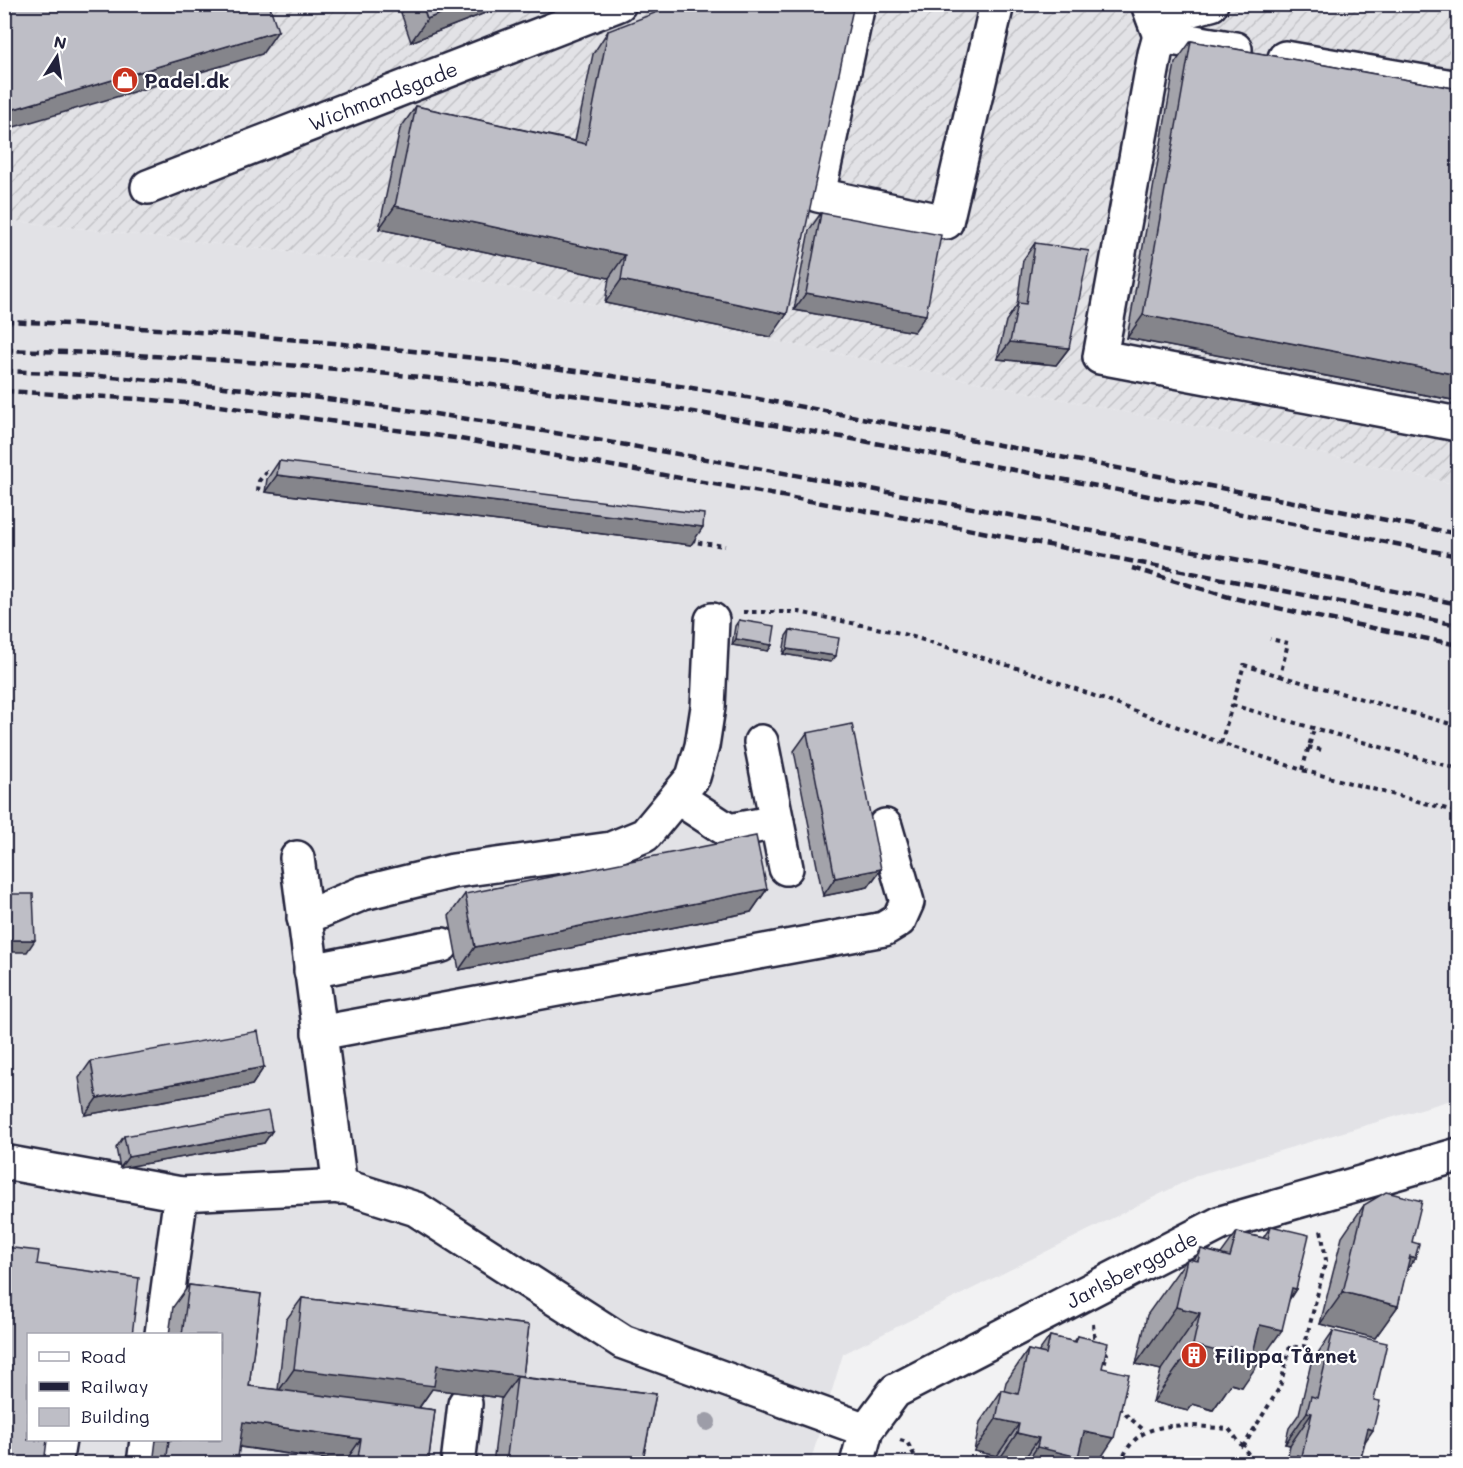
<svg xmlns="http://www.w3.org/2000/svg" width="1463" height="1468" font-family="Mali,sans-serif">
<defs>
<pattern id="industrial-furrows" width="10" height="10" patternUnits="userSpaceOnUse" patternTransform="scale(1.5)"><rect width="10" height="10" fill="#e2e2e6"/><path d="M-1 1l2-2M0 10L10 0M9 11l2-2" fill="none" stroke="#c2c2c6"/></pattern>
</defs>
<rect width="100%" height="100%" fill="#f2f2f3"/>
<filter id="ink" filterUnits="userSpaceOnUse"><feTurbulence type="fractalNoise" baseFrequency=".0167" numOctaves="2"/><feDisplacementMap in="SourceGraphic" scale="12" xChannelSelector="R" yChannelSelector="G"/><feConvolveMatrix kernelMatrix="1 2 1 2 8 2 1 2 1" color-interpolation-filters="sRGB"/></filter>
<g filter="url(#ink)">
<path fill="#e2e2e6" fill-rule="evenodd" d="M5,220L394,264L1259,439L1458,485V1098L1198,1175L843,1354L810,1463L5,1464ZM28,1334H220V1440H28Z"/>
<polygon fill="url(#industrial-furrows)" points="5,5 1458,5 1458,485 1259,439 394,264 5,220"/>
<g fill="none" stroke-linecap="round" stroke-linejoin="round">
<defs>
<g id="minor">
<polyline points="858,4 818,195 946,222 997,4"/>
<polyline points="1148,4 1160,36 1235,49"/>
<polyline points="1154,19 1211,4"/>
<polyline points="1160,36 1155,54 1100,357 1458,424"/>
<polyline points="1285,58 1458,88"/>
<path id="s1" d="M148,187L619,4"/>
<polyline points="761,742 786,868"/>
<polyline points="677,797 729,831 777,822"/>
<polyline points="297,858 340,1187"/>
<polyline points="304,918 363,893 453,871 611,849 645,835 693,777 702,746 708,707 712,620"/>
<polyline points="311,971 442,945"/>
<polyline points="319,1033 884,929 899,920 907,902 885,826"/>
<polyline points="4,1162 181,1194 343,1186 416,1209 623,1342 866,1430"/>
<polyline points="162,1334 181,1194"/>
<polyline points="55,1464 59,1440"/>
<polyline points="144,1464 147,1440"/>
<polyline points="458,1464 465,1404"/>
<path id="s2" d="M857,1464L866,1430L895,1391L1221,1223L1458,1155"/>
</g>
</defs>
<use href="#minor" stroke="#22223b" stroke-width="38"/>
<g stroke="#22223b" stroke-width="4" stroke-dasharray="4.5 4.5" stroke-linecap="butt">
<polyline points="258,491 259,481 266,472 274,473"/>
<polyline points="694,538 693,542 725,546"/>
<polyline points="743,612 799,612 900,633 1030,672 1221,743 1302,770 1458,812"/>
<polyline points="1280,676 1458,726"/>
<polyline points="1232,705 1458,769"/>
<polyline points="1221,743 1244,665 1280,676 1288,643 1270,639"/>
<polyline points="1308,747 1322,750"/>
<polyline points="1302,770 1314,729"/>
<polyline points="1093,1324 1094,1335 1100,1344"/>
<polyline points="1102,1372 1107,1354 1105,1351"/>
<polyline points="1118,1408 1145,1431"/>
<polyline points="900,1440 907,1442 919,1464"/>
<polyline points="1243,1447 1280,1387 1290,1346 1304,1348 1326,1260 1321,1230 1318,1231"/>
<path d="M1121,1464C1135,1414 1189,1426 1229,1429L1256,1464"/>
</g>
<use href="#minor" stroke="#fff" stroke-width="33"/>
<g stroke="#22223b" stroke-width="4.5" stroke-dasharray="9 4.5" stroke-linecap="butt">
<path d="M4,321C224,330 442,350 659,383C788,402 917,429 1045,454C1183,481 1321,507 1458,534"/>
<path d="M4,350C224,356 442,375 659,407C777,424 893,446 1009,469C1159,498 1309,527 1458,556"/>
<path d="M4,371C244,380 481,419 717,461C965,505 1212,554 1458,604"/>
<polyline points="4,391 140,399 219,406 455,438 957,527 1458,625"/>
<polyline points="1132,568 1229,597 1313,616 1458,645"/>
</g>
</g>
<circle fill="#9d9da8" cx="707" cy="1422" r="9"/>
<g fill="#a3a3aa" stroke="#22223b" stroke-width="1.5">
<polygon points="398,4 508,4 411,42"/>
<polygon points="608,31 771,337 605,303 609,278 379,229 400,129 416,106 575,141 593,54"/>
<polygon points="1191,41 1458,89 1458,401 1127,338 1175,63"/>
<polygon points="821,213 914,332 794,310 809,230"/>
<polygon points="1035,243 1069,348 1056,365 997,359 1006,321 1017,305 1023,260"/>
<polygon points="279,461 691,545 265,492 267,479"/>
<polygon points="739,620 772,645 768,651 732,645 735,626"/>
<polygon points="790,630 831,662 783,654 786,636"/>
<polygon points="807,733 881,869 868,887 823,896 794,751"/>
<polygon points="767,889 751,912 459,970 449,916 465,894"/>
<polygon points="91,1061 264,1067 252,1085 85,1115 79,1078"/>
<polygon points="272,1131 264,1143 120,1168 116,1148 124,1136"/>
<polygon points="1364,1205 1412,1242 1398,1306 1375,1338 1320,1324 1342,1237"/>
<polygon points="1271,1226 1296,1289 1289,1300 1242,1387 1231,1384 1213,1410 1193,1404 1188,1411 1153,1402 1161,1370 1136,1364 1147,1315 1187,1259 1194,1260 1201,1249 1221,1254 1237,1232 1263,1238"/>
<polygon points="189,1285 261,1294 249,1386 278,1390 286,1320 302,1298 529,1325 523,1376 522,1377 656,1394 642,1464 493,1464 501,1399 502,1398 432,1389 419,1408 435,1410 428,1464 344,1464 345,1462 239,1447 237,1464 153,1464 156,1440 220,1440 220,1335 169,1335 173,1307"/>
<polygon points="1333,1331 1365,1442 1359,1464 1286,1464 1290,1445 1285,1444 1289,1428 1299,1414 1311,1363"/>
<polygon points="1050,1336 1074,1342 1078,1336 1102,1368 1097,1464 995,1464 997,1456 974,1451 980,1422 1002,1390 1004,1391 1006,1382 1028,1350 1038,1353"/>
</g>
<g fill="#85858b" stroke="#22223b" stroke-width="1.5">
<polygon points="465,4 508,4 411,42 427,19"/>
<polygon points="278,31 262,54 4,130 4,112"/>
<polygon points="395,206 625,255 609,278 379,229"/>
<polygon points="621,280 787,314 771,337 605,303"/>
<polygon points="806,293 926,315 914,332 794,310"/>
<polygon points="1143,315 1458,375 1458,401 1127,338"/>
<polygon points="1010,342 1069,348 1056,365 997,359"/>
<polygon points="277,475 703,527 691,545 265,492"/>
<polygon points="736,639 772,645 768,651 732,645"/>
<polygon points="787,649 836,656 831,662 783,654"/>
<polygon points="881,869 868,887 823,896 835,878"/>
<polygon points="767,889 751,912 459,970 475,947"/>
<polygon points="5,940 35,940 27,952 4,952"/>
<polygon points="264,1067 252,1085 85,1115 97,1098"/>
<polygon points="272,1131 264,1143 120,1168 128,1157"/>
<polygon points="1410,1256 1415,1258 1393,1290"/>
<polygon points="1292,1288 1296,1289 1270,1327 1282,1330 1242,1387 1231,1384 1213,1410 1193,1404 1188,1411 1153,1402 1193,1345 1230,1347 1260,1325"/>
<polygon points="1343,1292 1398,1306 1375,1338 1320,1324"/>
<polygon points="1176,1307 1200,1313 1161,1370 1136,1364"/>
<polygon points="437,1365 523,1376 516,1386 517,1377 502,1398 432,1389 418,1409 278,1392 294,1369"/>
<polygon points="1307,1412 1312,1413 1290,1445 1285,1444"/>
<polygon points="996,1419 1019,1424 997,1456 974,1451"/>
<polygon points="243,1422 361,1439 345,1462 227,1445"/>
<polygon points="1368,1428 1373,1430 1351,1462"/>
<polygon points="1084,1432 1114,1438 1097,1464 1026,1464 1037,1447"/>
<polygon points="1017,1433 1039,1438 1021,1464 996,1464"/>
</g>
<g fill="#bebec6" stroke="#22223b" stroke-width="1.5">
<polygon points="4,4 269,4 278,31 4,112"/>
<polygon points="422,4 465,4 427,19"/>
<polygon points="678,4 854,4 787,314 621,280 625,255 395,206 416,106 586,144 608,31"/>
<polygon points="1191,41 1458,89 1458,375 1143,315"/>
<polygon points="821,213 941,235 926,315 806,293"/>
<polygon points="1035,243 1089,251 1069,348 1010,342 1018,303 1026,304"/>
<polygon points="279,461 704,514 703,527 277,475"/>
<polygon points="739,620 775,626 772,645 736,639"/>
<polygon points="790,630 839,638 836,656 787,649"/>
<polygon points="852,724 881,869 835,878 807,733"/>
<polygon points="756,836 767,889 475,947 465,894"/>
<polygon points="5,894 33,894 35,940 5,940"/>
<polygon points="258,1031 264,1067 97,1098 91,1061"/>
<polygon points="268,1111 272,1131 128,1157 124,1136"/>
<polygon points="1386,1192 1422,1201 1412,1242 1419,1244 1415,1258 1410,1256 1398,1306 1343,1292 1364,1205"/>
<polygon points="1271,1226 1309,1235 1296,1289 1292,1288 1282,1330 1260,1325 1253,1353 1230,1347 1228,1354 1193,1345 1200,1313 1176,1307 1187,1259 1198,1261 1201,1249 1230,1257 1237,1232 1268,1239"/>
<polygon points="4,1247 39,1251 37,1264 139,1278 132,1335 28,1335 28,1440 47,1440 44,1464 4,1464"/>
<polygon points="189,1285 261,1294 249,1386 435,1410 428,1464 357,1464 361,1439 243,1422 237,1464 166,1464 169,1440 220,1440 220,1335 182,1335"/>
<polygon points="302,1298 529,1325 523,1376 437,1365 434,1386 294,1369"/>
<polygon points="1333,1331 1387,1343 1374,1400 1380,1401 1373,1430 1368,1428 1359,1464 1295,1464 1297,1455 1302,1456 1312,1413 1307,1412 1311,1396 1317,1398"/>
<polygon points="1050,1336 1076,1342 1078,1336 1108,1343 1102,1368 1129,1374 1114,1438 1084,1432 1078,1457 1037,1447 1039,1438 1017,1433 1019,1424 996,1419 1002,1390 1018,1394 1028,1350 1046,1354"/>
<polygon points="517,1377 656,1394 642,1464 506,1464"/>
</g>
</g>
<defs>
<symbol id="shop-disc" viewBox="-11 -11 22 22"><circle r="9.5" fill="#c8321e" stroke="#fff"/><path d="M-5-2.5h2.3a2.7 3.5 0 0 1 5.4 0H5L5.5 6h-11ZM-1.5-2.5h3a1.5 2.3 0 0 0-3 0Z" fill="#fff"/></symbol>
<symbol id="building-disc" viewBox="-11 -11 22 22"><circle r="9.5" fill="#c8321e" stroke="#fff"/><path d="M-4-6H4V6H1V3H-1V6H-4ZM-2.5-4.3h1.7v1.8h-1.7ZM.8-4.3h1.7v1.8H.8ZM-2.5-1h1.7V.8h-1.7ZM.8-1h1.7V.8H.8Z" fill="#fff"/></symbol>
</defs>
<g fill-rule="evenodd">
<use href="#shop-disc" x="110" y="65" width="30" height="30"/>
<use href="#building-disc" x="1179" y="1340" width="30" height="30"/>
</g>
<g text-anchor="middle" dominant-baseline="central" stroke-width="4.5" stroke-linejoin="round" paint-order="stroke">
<g font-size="20" font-weight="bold" fill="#22223b" stroke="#fff" text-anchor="start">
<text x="144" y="80">Padel.dk</text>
<text x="1214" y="1355">Filippa Tårnet</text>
</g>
<g font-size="20" fill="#22223b" stroke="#fff">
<text stroke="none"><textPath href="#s1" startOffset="252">Wichmandsgade</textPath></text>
<text stroke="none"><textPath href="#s2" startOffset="350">Jarlsberggade</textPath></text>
</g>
</g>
<rect width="1463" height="1468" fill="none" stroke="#fff" stroke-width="24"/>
<rect x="12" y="12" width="1439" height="1444" fill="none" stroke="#22223b" stroke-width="2" filter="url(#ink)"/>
<rect x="27" y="1333" width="195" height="108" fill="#ffffff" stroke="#a7a7b1" stroke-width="1.5"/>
<rect x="39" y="1352" width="30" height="9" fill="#ffffff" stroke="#a7a7b1" stroke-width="1.5"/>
<text x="81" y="1363" font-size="18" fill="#22223b">Road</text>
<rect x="39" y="1382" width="30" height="9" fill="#22223b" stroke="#a7a7b1" stroke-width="1.5"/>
<text x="81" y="1393" font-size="18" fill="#22223b">Railway</text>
<rect x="39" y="1408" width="30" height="18" fill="#bebec6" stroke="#a7a7b1" stroke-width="1.5"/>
<text x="81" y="1423" font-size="18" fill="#22223b">Building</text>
<g transform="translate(57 57) rotate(12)" stroke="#ffffff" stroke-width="4.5" paint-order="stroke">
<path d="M0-4.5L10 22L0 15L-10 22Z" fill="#22223b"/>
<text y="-9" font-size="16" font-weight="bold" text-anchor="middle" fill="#22223b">N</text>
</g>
</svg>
